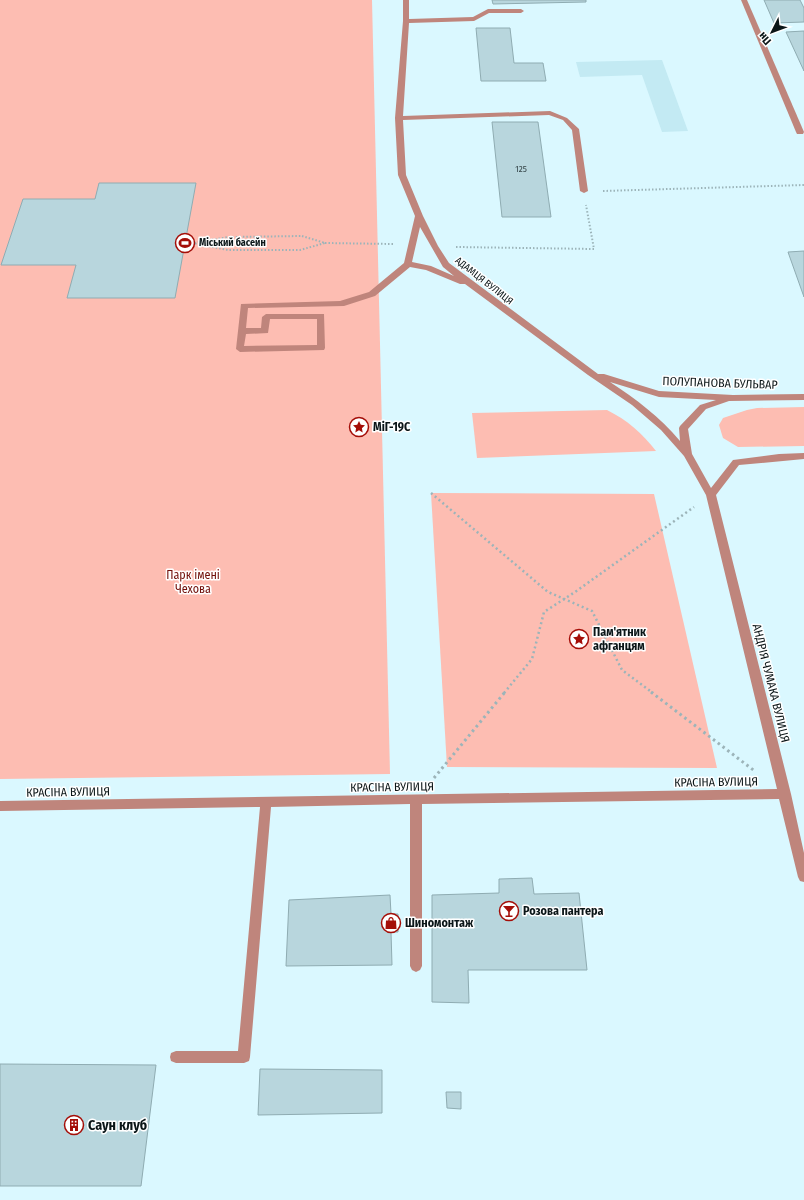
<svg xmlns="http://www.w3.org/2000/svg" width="804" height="1200" font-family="'Fira Sans Condensed',sans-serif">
<rect width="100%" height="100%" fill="#daf8ff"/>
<polygon fill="#c3eaf3" points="662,60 688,131 662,132 642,75 580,77 576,62"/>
<g fill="#fdbdb2">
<polygon points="0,0 372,0 390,774 0,779"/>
<polygon points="804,407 804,446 738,447 723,438 719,425 723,418 747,410 757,408"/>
<path d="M607,410C627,420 642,433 656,451L477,458L472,413Z"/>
<polygon points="431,493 654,494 717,768 447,767"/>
</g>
<g fill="#b8d6dd" stroke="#8facb2">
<polygon points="492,0 586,0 586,2 493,4"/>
<polygon points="764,0 800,0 804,8 804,22 774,23"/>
<polygon points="476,28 510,28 514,63 543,63 546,81 481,81"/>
<polygon points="804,31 804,71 786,32"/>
<polygon points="492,122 538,122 551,217 502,217"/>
<polygon points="99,183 196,183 175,298 67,298 76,265 1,265 23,199 95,199"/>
<polygon points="804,251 804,297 788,252"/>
<polygon points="532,878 534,894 579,893 587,970 468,970 469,1003 432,1002 432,895 499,893 499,879"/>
<polygon points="390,895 391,914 398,914 398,932 391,932 392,965 286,966 289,900"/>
<polygon points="0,1064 156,1065 141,1186 0,1186"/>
<polygon points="260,1069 382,1070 382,1113 258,1115"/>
<polygon points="446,1092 461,1092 461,1109 447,1108"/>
</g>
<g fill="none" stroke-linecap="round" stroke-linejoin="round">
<g stroke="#9cb4b9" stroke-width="2" stroke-dasharray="1.5 2" stroke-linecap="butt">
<polyline points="603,191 804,185"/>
<polygon points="302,236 325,243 300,250 228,250 192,243 229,237"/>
<polyline points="185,243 192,243"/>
<polyline points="325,243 393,244"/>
<polyline points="456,247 594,249 586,205"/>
</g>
<g stroke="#9cb4b9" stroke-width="2.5" stroke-dasharray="2 3" stroke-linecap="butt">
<polyline points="431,493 548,592 592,611 622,670 653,693"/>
<polyline points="504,693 532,659 544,612 575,592 694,507"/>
</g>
<g stroke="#9cb4b9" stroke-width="3" stroke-dasharray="2.5 3.5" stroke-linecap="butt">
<polyline points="651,692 756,772"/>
<polyline points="434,778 505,692"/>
</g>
<g fill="#bf857c" fill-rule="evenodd">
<path d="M403,0H409V19L473,17L488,9H521L524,11L521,13H489L474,21L409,23L403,116L550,111L567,118L579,129L588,191L584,193L580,191L572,130L563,120L549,115L403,120L406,175L423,216L438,246L449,263L598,374H604L659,391L733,395L804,394V400L729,401L706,409L688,429L692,454L711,488L733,460L779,454L804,453V459L739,465L716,495L791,794L804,853V882L800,881L798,877L779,799L422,804V966L420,970L416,972L412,970L410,966V804L271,807L250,1057L249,1061L244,1063H176L171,1061L170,1057L171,1053L176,1051H238L260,807L0,811V801L777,789L706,495L684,456L661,430L632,405L588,375L465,284H460L426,270L410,267L375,296L344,306L248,308L246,328H261L262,317L266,314H324L325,348L324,350L240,352L236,349L241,304L340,301L369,292L404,263L415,216L398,175L395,118L403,21ZM420,227L443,267L454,276L431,266L412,262ZM270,319H317V345L244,346L246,334L268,333ZM610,382L659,397L716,400L700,405L680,426L679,428L680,441C660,417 636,399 610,382Z"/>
<polygon points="741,0 747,0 804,132 803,134 797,134 796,132"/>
</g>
</g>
<defs>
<symbol id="stadium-ring" viewBox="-11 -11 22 22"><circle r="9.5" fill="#fff" stroke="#a40e08" stroke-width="1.5"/><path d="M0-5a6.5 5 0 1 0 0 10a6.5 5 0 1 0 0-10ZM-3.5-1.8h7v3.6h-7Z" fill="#a40e08"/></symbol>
<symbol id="sight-ring" viewBox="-11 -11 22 22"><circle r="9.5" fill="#fff" stroke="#a40e08" stroke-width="1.5"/><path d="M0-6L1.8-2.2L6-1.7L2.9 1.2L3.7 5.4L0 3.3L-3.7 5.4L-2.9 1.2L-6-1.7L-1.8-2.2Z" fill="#a40e08"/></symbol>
<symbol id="bar-ring" viewBox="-11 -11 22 22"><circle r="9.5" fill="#fff" stroke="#a40e08" stroke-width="1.5"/><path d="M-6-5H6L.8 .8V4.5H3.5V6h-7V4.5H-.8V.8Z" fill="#a40e08"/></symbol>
<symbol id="shop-ring" viewBox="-11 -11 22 22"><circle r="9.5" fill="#fff" stroke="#a40e08" stroke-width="1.5"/><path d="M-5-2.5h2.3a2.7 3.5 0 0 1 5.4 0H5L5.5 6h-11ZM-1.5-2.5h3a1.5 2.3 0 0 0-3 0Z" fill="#a40e08"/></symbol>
<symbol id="building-ring" viewBox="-11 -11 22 22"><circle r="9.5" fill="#fff" stroke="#a40e08" stroke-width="1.5"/><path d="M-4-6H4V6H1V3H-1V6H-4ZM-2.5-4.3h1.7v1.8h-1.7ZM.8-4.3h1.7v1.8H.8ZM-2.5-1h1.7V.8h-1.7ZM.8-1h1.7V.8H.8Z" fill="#a40e08"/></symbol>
</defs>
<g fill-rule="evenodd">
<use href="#stadium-ring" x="174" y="232" width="22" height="22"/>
<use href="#sight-ring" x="348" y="416" width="22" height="22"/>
<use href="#sight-ring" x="568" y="628" width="22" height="22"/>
<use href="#bar-ring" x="498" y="900" width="22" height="22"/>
<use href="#shop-ring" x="380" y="912" width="22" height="22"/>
<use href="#building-ring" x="63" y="1114" width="22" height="22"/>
</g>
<g text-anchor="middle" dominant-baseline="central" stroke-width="3" stroke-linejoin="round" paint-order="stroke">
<g font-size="9" fill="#364649">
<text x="521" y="169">125</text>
</g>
<g font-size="10" font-weight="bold" fill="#0b1618" stroke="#fff" text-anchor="start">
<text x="199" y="243">Міський басейн</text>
</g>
<g font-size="10" fill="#0b1618" stroke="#fff">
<text transform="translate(484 281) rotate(38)">АДАМЦЯ ВУЛИЦЯ</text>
</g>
<g font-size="12" fill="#0b1618" stroke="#fff">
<text transform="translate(720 383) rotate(2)">ПОЛУПАНОВА БУЛЬВАР</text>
<text transform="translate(771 683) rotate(76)">АНДРІЯ ЧУМАКА ВУЛИЦЯ</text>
<text transform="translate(716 782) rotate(-1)">КРАСІНА ВУЛИЦЯ</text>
<text transform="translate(392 787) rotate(-1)">КРАСІНА ВУЛИЦЯ</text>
<text transform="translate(68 792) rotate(-1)">КРАСІНА ВУЛИЦЯ</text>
</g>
<g font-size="12" font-weight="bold" fill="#0b1618" stroke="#fff" text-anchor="start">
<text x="373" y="427">МіГ-19С</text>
<text x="593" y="632">Пам'ятник<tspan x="593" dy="14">афганцям</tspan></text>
<text x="523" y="911">Розова пантера</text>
<text x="405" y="923">Шиномонтаж</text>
</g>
<g font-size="12" fill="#710f09" stroke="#fff">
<text x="193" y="575">Парк імені<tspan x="193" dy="14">Чехова</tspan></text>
</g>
<g font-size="14" font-weight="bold" fill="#0b1618" stroke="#fff" text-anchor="start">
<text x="88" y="1125">Саун клуб</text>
</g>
</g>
<g transform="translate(772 32) rotate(228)" stroke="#ffffff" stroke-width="3" paint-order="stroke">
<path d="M0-3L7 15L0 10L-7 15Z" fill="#0b1618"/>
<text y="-6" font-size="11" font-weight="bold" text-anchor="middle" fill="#0b1618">Пн</text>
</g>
</svg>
